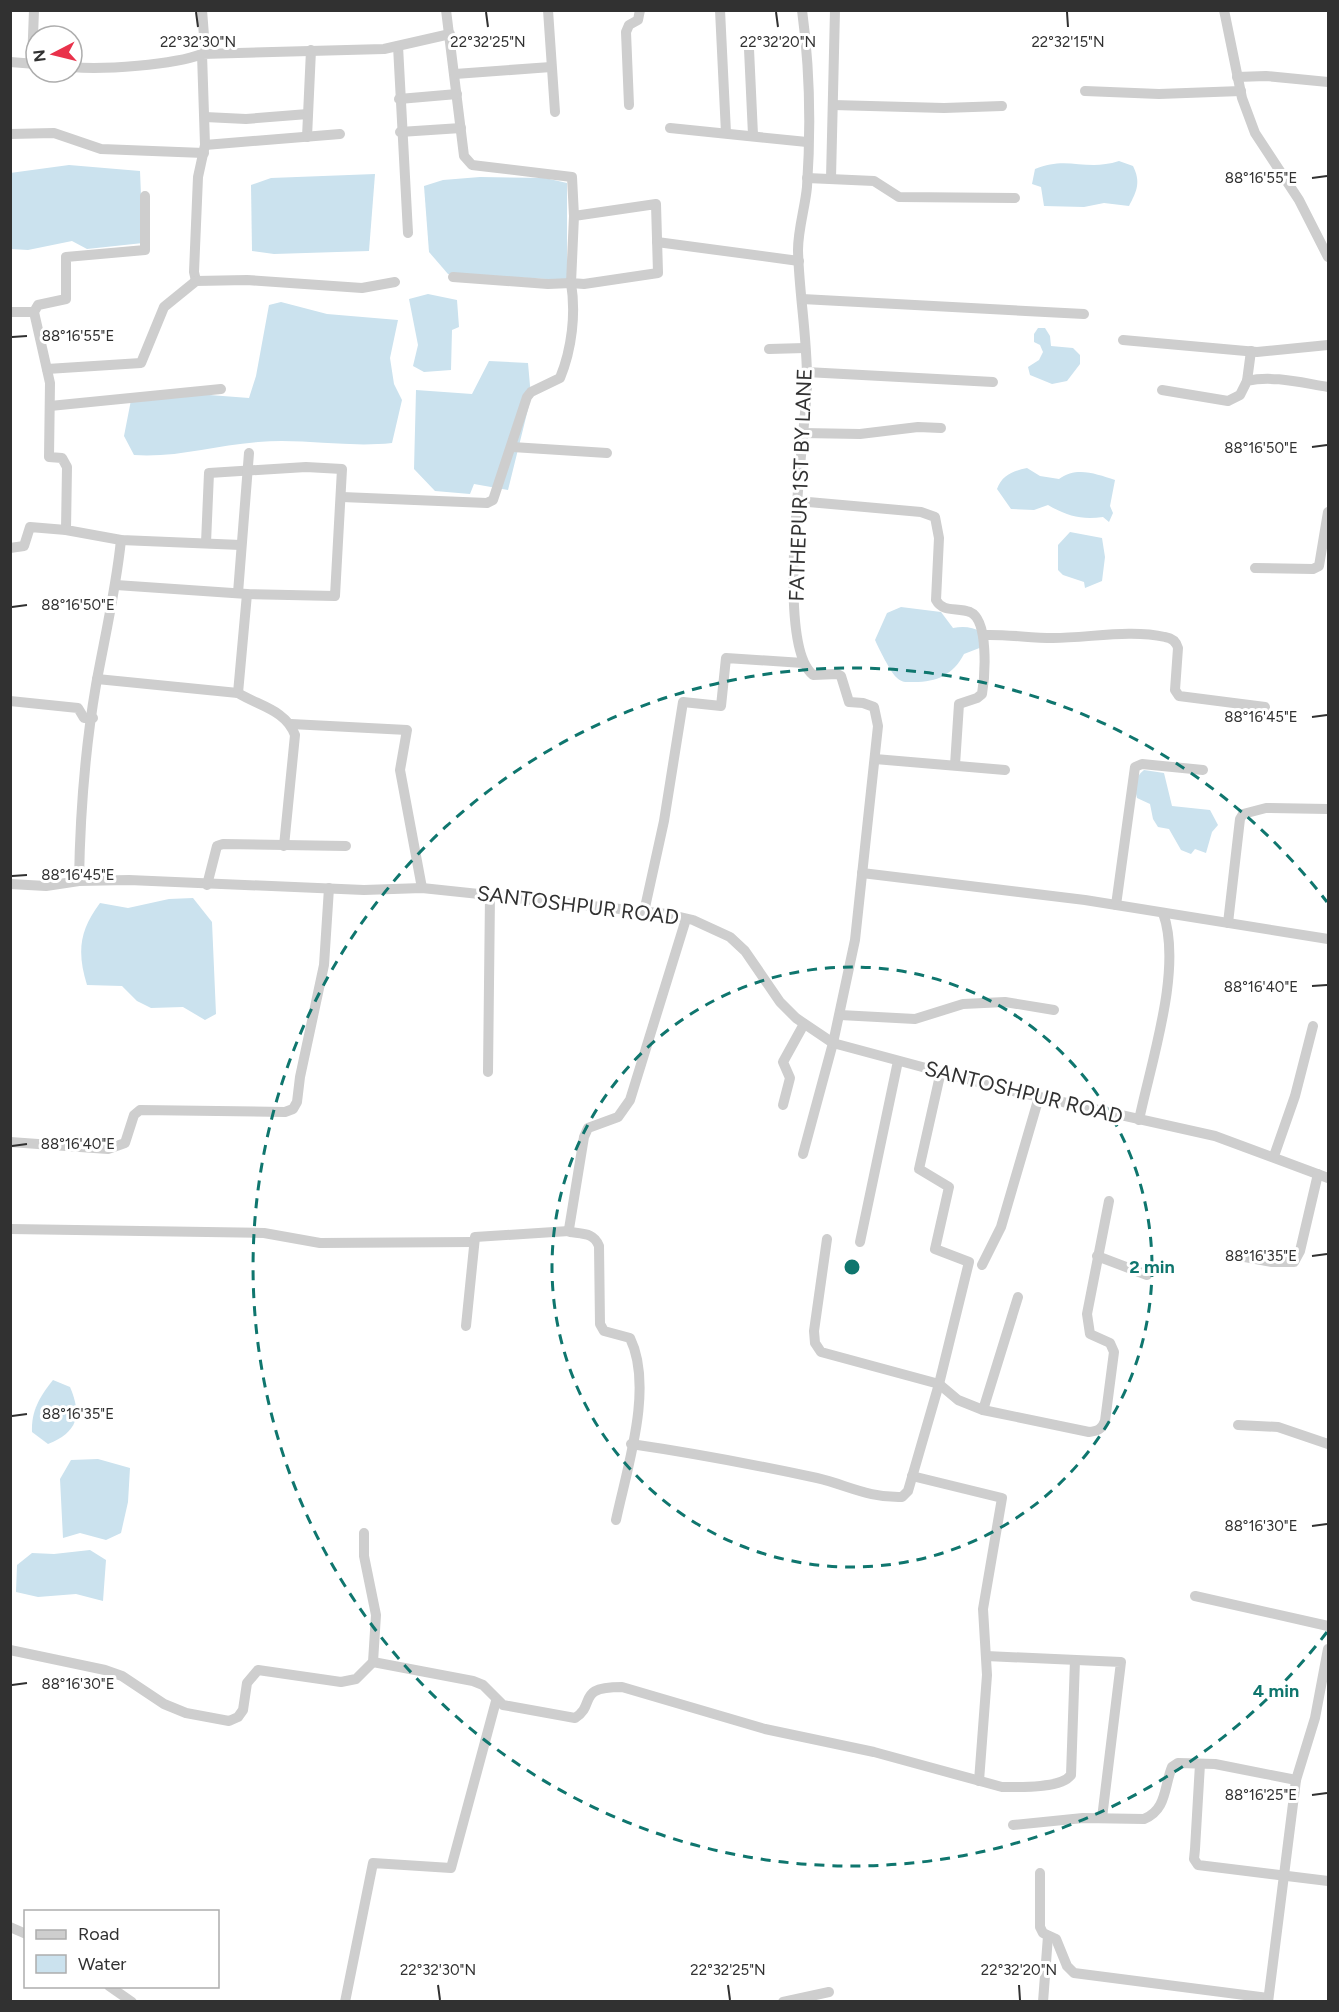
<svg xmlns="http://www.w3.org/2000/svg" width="1339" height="2012" font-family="Figtree,sans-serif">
<rect width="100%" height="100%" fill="#fff"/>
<g fill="#cbe2ee">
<path d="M1119,161L1133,166C1141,182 1137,191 1129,206L1104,203L1084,207L1044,206L1041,187L1032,184L1035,169C1068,155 1085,172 1119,161Z"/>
<polygon points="69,165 140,171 143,243 87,249 72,241 28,250 11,249 10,173"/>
<polygon points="375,174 369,251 274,254 252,251 251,185 271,178"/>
<polygon points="480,177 545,178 567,183 567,280 448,274 429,252 424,186 443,180"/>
<polygon points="428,294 457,300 459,327 452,330 451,370 424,372 413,366 418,345 409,299"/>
<path d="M281,302L327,314L398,320L390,358L394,384L402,400L392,443C347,448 303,438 258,442C216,445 176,458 134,455L124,436L131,400L183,393L249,398L256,376L269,305Z"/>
<polygon points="1038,328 1045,328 1050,336 1051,346 1073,348 1080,355 1080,364 1067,381 1052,384 1030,375 1028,367 1039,360 1043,352 1040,345 1034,342 1034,334"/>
<polygon points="489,361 528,363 531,397 508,490 474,484 470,494 435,491 414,469 416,390 472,394"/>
<path d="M1027,468L1040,476L1059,479C1077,466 1096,474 1115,480L1110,506L1113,513L1109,522L1103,517C1081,520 1067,516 1048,505L1034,510L1011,509L997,489C1002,475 1013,471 1027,468Z"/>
<polygon points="1070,532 1102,538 1105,557 1102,581 1085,588 1084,582 1063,575 1058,570 1058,545"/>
<path d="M901,607L941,612L953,628C964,626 972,627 982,632V647L964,654C953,675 937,682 914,682C906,682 902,683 896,677C890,671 879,649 875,640L887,613Z"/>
<path d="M1144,770L1164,773L1172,806L1210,810L1218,825L1212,832L1206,853L1195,849L1191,854L1181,850L1169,829L1158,827L1153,819L1150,804L1137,798C1134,786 1134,778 1144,770Z"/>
<path d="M193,898L212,922L216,1014L205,1020L183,1007L151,1008L137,1001L122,986L87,985C77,952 79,931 100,903L128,908L169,899Z"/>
<path d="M53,1380L70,1387C82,1415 78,1432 48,1444L32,1432C31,1411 40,1396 53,1380Z"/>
<polygon points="98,1459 130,1468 128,1502 121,1533 106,1540 80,1533 63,1538 60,1479 71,1460"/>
<polygon points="90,1550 106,1560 103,1601 76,1594 38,1597 16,1592 17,1565 32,1553 54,1554"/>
</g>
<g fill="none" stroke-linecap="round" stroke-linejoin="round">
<g stroke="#cecece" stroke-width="10">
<polyline points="446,10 464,156 472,165 572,177 574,216 571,283 584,284 658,273 656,204 574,216"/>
<polyline points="548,10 555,112"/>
<polyline points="720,10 726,133"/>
<path d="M802,10C810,69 811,128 807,187C805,208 798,229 798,250C799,295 808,341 807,386C805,439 774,643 813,675L837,674L841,676L849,702L863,703L874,707L878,726L855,940L833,1043L803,1154"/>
<polyline points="1224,10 1242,98 1255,133 1299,200 1328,257"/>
<polyline points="398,46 408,233"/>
<polyline points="749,49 753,135"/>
<polyline points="10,62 36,64"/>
<polyline points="32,63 34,10"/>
<path d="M72,67C102,70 174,65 202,54L205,49L202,10"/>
<polyline points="455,74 551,67"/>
<polyline points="1237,77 1266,76 1328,82"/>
<polyline points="1085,91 1159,94 1241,91"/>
<polyline points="399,99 457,94"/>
<polyline points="629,105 626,32 629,25 638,20 640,10"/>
<polyline points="833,105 944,108 1002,106"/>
<polyline points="205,117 246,119 308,114"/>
<polyline points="670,128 807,142"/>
<polyline points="400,132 461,128"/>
<polyline points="10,134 54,133 101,149 204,153"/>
<polyline points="307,137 311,50"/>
<polyline points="205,145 340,134"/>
<polyline points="807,178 874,181 899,197 1015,198"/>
<polyline points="831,178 835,10"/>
<polyline points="145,196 145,250 66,257 66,299 38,305 34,312 50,383 49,457 62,458 67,467 66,530 121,540 241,545"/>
<polyline points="657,242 799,261"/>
<polyline points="395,282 362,288 247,280 196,281 194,272 198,177 205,145 202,54 384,49 450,34"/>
<polyline points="802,299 1084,314"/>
<polyline points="10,312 34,312"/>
<polyline points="1123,340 1257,352 1328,345"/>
<polyline points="769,349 805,348"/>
<polyline points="47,369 141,363 164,307 196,281"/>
<polyline points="806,372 993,382"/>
<polyline points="1247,381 1251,351"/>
<path d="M1162,390L1228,401L1240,395L1247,381C1273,375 1302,383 1328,387"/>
<polyline points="50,406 221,389"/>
<polyline points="802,433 860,434 918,427 941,428"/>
<polyline points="512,447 607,453"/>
<path d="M342,497L487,503L493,500L527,397L531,392L560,378C572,349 576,313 571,283L548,284L453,277"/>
<path d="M797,501L921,512L935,517L939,538L936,600C943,613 957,607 970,612C989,620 985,676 982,694L977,698L959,704L955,765"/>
<polyline points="10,548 24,546 30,527 66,530"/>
<polyline points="1255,568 1313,569 1319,566 1328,512"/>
<polyline points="116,585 247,594 335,596 342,469 306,467 209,473 206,543"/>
<polyline points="238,593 249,453"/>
<path d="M983,635C1007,634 1029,638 1053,638C1089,638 1130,629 1165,637C1172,638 1176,641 1178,648L1175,690L1179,696L1265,707"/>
<path d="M97,679L238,693C259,706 286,710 295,735L284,846"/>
<polyline points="238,693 247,594"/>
<polyline points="10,701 78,708 84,718 93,718"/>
<polyline points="291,724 407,730 400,770 422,888"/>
<polyline points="875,759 1005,770"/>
<polyline points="862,873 1085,900 1328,939"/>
<path d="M79,881C80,817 85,749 96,685C105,636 116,589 121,540"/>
<polyline points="10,884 46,886 79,881 129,880 364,890 422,888 667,914 693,920 730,937 745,951 780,1002 796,1018 833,1043 1004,1089 1215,1136 1328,1178"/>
<polyline points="207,885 217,846 223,844 346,846"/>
<polyline points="1116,905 1135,767 1142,764 1203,770"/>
<polyline points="644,912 664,821 683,702 721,706 726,658 803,663"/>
<polyline points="1228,923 1240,819 1243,814 1266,808 1328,809"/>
<polyline points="840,1015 915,1019 963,1004 1005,1002 1054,1010"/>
<polyline points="488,1072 490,895"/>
<polyline points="783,1105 790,1078 783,1062 804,1024"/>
<path d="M1139,1120C1151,1062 1183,968 1163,913"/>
<polyline points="10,1142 108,1149 125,1143 134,1115 140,1110 285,1112 293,1109 297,1102 300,1077 324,965 329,888"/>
<polyline points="1274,1156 1295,1096 1313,1026"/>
<polyline points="10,1229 264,1233 320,1243 473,1242"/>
<path d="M827,1239L814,1331L815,1343L821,1352L939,1384L958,1400L983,1410L1089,1432C1098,1431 1102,1429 1105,1421L1114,1352L1110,1343L1090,1334L1087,1314L1109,1201"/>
<polyline points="860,1242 898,1061"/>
<polyline points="1234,1255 1272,1262 1294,1262 1300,1251 1318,1174"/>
<polyline points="1097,1256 1147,1275"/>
<polyline points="982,1265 1001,1227 1039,1097"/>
<polyline points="466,1326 475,1237 569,1231"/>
<polyline points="983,1410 1018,1297"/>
<polyline points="1238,1425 1278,1427 1328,1444"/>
<path d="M631,1444C693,1453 756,1465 817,1478C847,1485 869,1498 902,1497L908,1491L939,1384L969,1262L935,1249L949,1187L919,1169L941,1071"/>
<polyline points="912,1476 1002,1498 983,1609 987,1675 979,1781"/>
<path d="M616,1520C627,1468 654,1387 630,1338L604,1331L600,1324L599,1246C594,1233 584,1234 570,1232L569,1229L584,1137L588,1128L618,1117L630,1100L686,919"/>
<polyline points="1195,1596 1328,1626"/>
<polyline points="10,1650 105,1670 122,1676 164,1704 186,1713 229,1721 238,1717 243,1710 247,1683 258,1670 341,1682 356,1679 373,1662 376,1615 364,1556 364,1533"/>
<polyline points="986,1656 1121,1662 1102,1818"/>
<path d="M373,1662L473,1681L483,1685L503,1705L575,1718C597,1704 575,1687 622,1687L765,1729L874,1752L1002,1787C1018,1787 1061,1789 1071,1775L1075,1660"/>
<polyline points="1200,1764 1195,1849 1194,1859 1198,1865 1328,1881"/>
<path d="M1013,1825L1083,1818L1144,1819C1167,1810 1164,1786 1172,1767L1178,1763L1215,1764L1296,1780"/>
<polyline points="1040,1873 1040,1927 1043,1933 1056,1939 1067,1966 1074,1973 1268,1998"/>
<polyline points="10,1927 26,1934"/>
<polyline points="109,1986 132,2002"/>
<polyline points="345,2002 373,1863 451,1868 496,1701"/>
<polyline points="783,2002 829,1992"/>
<polyline points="1043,2002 1048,1936"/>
<polyline points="1268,2002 1296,1780 1315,1718 1328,1649"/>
</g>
</g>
<path fill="none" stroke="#313131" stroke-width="2" d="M196,12L198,27M486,12L488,27M776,12L778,27M1067,12L1068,27M1312,178L1327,176M12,337L27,336M1312,447L1327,445M12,607L27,605M1312,717L1327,715M12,876L27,875M1312,986L1327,985M12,1146L27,1144M1312,1256L1327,1254M12,1416L27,1414M1312,1526L1327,1524M12,1685L27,1683M1312,1795L1327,1793M438,1985L440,2000M728,1985L730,2000M1019,1985L1020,2000"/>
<g fill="none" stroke="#0f766e" stroke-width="3" stroke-dasharray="10 8">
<circle cx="852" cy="1267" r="300"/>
<path d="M1327 1632A599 599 0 1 1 1327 902"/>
</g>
<g text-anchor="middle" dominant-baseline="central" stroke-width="6" stroke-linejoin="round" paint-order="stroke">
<g font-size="21" fill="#313131" stroke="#fff">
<text transform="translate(800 485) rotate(-88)">FATHEPUR 1ST BY LANE</text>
<text transform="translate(578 905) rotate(7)">SANTOSHPUR ROAD</text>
<text transform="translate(1024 1092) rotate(14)">SANTOSHPUR ROAD</text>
</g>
</g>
<g font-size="15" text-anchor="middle" fill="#313131" stroke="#fff" stroke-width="6" stroke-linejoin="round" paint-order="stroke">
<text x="198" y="47">22°32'30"N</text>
<text x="488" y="47">22°32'25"N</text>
<text x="778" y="47">22°32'20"N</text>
<text x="1068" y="47">22°32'15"N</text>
<text x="1261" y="183">88°16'55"E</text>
<text x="78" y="341">88°16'55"E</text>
<text x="1261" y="453">88°16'50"E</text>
<text x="78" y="610">88°16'50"E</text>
<text x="1261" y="722">88°16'45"E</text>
<text x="78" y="880">88°16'45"E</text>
<text x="1261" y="992">88°16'40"E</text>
<text x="78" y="1149">88°16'40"E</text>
<text x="1261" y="1261">88°16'35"E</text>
<text x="78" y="1419">88°16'35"E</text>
<text x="1261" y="1531">88°16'30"E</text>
<text x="78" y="1689">88°16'30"E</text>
<text x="1261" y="1800">88°16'25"E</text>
<text x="438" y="1975">22°32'30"N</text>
<text x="728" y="1975">22°32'25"N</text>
<text x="1019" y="1975">22°32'20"N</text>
</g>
<circle cx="852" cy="1267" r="9" fill="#0f766e" stroke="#fff" stroke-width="3"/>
<g font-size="18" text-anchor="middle" font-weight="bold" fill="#0f766e" stroke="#fff" stroke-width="6" stroke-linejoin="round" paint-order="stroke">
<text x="1152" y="1273">2 min</text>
<text x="1276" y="1697">4 min</text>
</g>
<rect width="1339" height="2012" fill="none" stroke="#313131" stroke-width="24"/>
<rect x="24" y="1910" width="195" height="78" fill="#ffffff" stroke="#adadad" stroke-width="1.5"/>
<rect x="36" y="1930" width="30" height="9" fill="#cecece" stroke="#adadad" stroke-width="1.5"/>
<text x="78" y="1940" font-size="18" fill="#313131">Road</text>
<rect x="36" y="1955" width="30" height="18" fill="#cbe2ee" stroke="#adadad" stroke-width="1.5"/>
<text x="78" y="1970" font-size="18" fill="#313131">Water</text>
<g transform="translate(54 54) rotate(263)"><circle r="28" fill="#ffffff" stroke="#adadad" stroke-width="1.5"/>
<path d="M0-4.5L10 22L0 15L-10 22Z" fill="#e9324b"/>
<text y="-9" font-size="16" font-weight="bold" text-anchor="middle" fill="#313131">N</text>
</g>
</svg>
